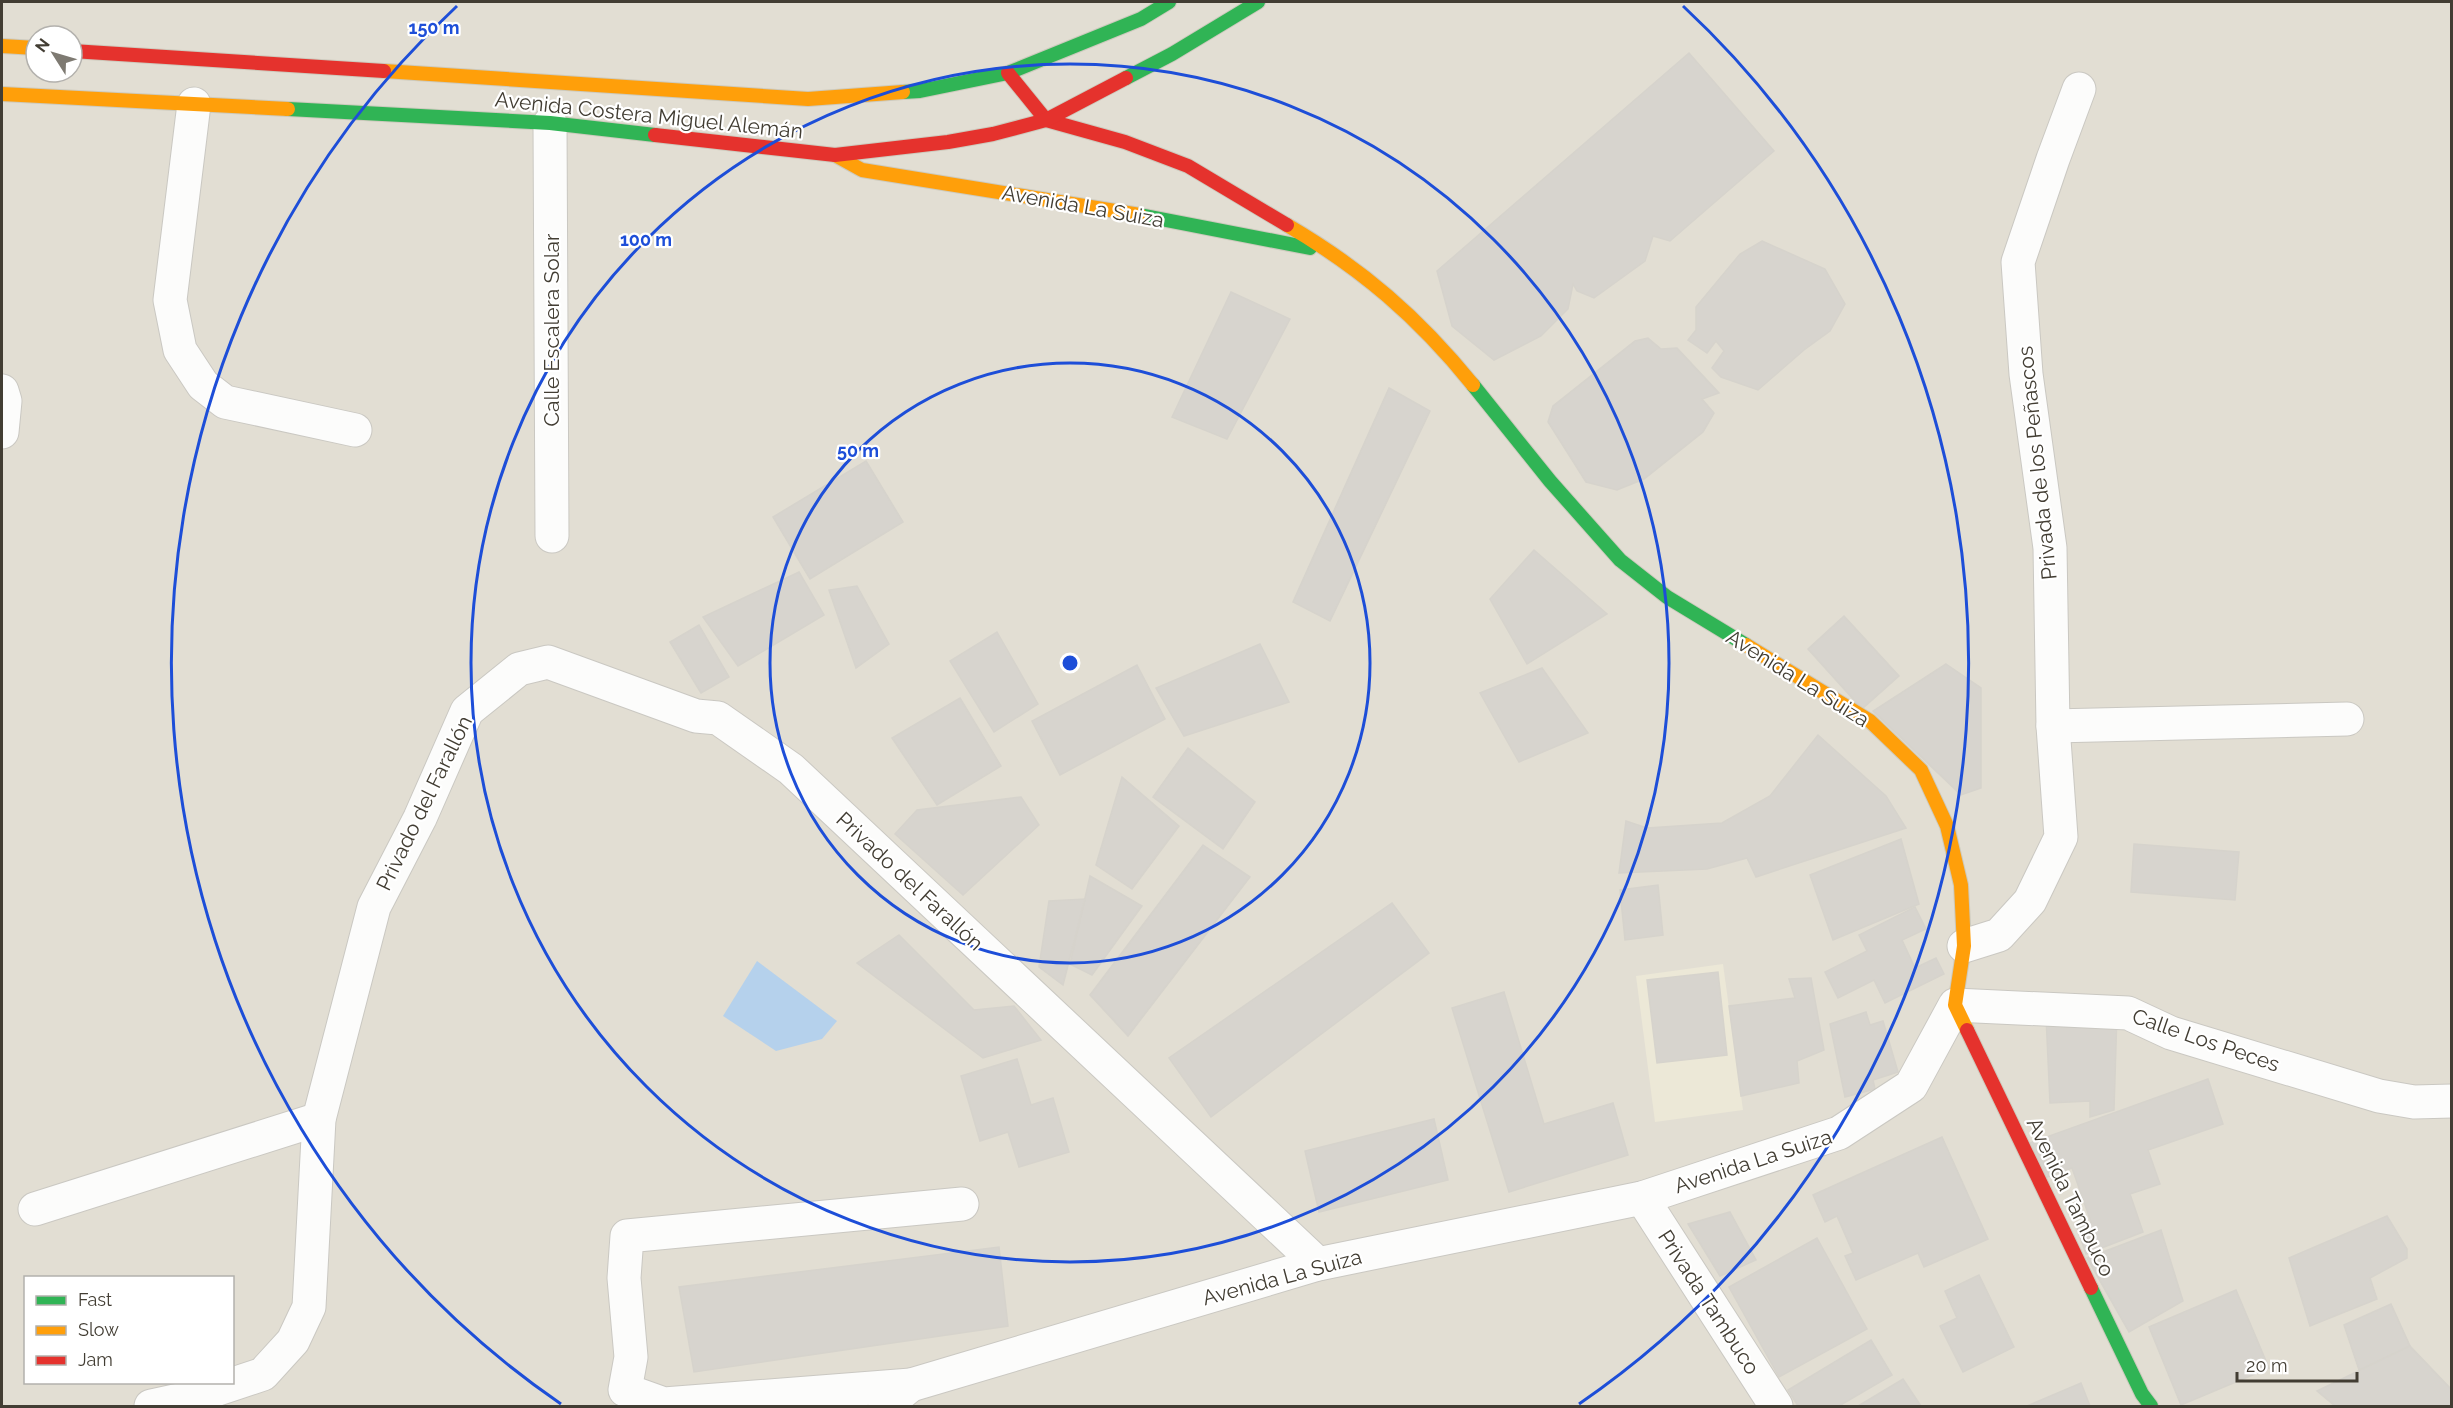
<svg xmlns="http://www.w3.org/2000/svg" width="2453" height="1408" font-family="Raleway,sans-serif">
<rect width="100%" height="100%" fill="#eeece6"/>
<path fill="#e2ded3" fill-rule="evenodd" d="M2,2H2451V1406H2ZM36,36H72V72H36ZM26,1278H232V1382H26Z"/>
<polygon fill="#ece8d7" points="1723,964 1743,1110 1655,1122 1636,976"/>
<polygon fill="#b5d1ec" points="757,961 837,1021 822,1039 776,1051 723,1016"/>
<g fill="#d7d4ce" stroke="#d6d3cc" stroke-width="1.5">
<polygon points="1689,53 1774,151 1670,241 1653,236 1645,261 1594,298 1577,291 1573,284 1568,309 1541,336 1494,360 1452,326 1437,271"/>
<polygon points="1762,241 1825,269 1845,304 1830,331 1804,350 1758,390 1721,377 1712,368 1724,351 1716,341 1707,353 1688,340 1696,330 1696,307 1740,254"/>
<polygon points="1231,292 1290,319 1227,439 1172,417"/>
<polygon points="1648,338 1661,349 1677,348 1719,393 1702,399 1714,413 1703,432 1644,479 1617,490 1586,482 1548,422 1553,406 1635,341"/>
<polygon points="1389,388 1430,411 1330,621 1293,602"/>
<polygon points="866,461 903,522 810,579 773,517"/>
<polygon points="1534,550 1607,614 1527,664 1490,599"/>
<polygon points="799,572 824,615 738,666 703,617"/>
<polygon points="857,586 889,644 856,668 829,590"/>
<polygon points="1844,616 1899,676 1862,709 1808,649"/>
<polygon points="699,625 729,677 701,693 670,642"/>
<polygon points="997,632 1038,704 994,732 950,661"/>
<polygon points="1260,644 1289,702 1184,736 1156,688"/>
<polygon points="1946,664 1981,688 1981,788 1961,795 1873,711"/>
<polygon points="1137,665 1165,719 1060,775 1032,721"/>
<polygon points="1542,668 1588,733 1519,762 1480,693"/>
<polygon points="960,698 1001,766 937,805 892,738"/>
<polygon points="1818,735 1886,796 1906,828 1756,877 1747,858 1707,869 1619,873 1626,821 1647,828 1722,823 1770,796"/>
<polygon points="1188,748 1255,802 1223,849 1153,797"/>
<polygon points="1122,777 1179,826 1132,889 1096,865"/>
<polygon points="1021,797 1039,825 963,895 895,834 917,810"/>
<polygon points="1901,839 1919,904 1833,940 1810,875"/>
<polygon points="2134,844 2239,852 2235,900 2131,892"/>
<polygon points="1203,845 1250,877 1128,1036 1090,995"/>
<polygon points="1090,876 1142,906 1092,975 1070,964"/>
<polygon points="1658,885 1663,935 1625,940 1620,890"/>
<polygon points="1085,899 1063,985 1039,967 1049,901"/>
<polygon points="1392,903 1429,953 1211,1117 1169,1058"/>
<polygon points="1915,907 1926,929 1902,940 1915,968 1936,958 1944,974 1885,1003 1874,980 1838,998 1825,972 1867,951 1859,935"/>
<polygon points="899,935 974,1010 1014,1006 1041,1040 983,1058 857,963"/>
<polygon points="1718,972 1727,1055 1657,1063 1647,980"/>
<polygon points="1811,978 1824,1050 1797,1061 1799,1083 1741,1096 1729,1006 1795,998 1789,979"/>
<polygon points="1504,992 1544,1124 1613,1103 1628,1155 1509,1192 1452,1008"/>
<polygon points="1866,1012 1870,1025 1883,1021 1898,1072 1873,1080 1875,1089 1845,1097 1830,1024"/>
<polygon points="2117,1013 2114,1110 2090,1117 2090,1101 2050,1103 2046,1016"/>
<polygon points="1017,1059 1031,1105 1053,1098 1069,1152 1019,1167 1008,1132 980,1141 961,1076"/>
<polygon points="2208,1079 2223,1124 2148,1150 2160,1184 2130,1194 2143,1232 2086,1254 2077,1228 2091,1222 2072,1168 2039,1180 2027,1144"/>
<polygon points="1434,1119 1448,1180 1319,1212 1305,1151"/>
<polygon points="1942,1137 1988,1239 1924,1267 1918,1253 1856,1280 1845,1256 1853,1253 1837,1216 1825,1222 1813,1195"/>
<polygon points="1730,1212 1756,1260 1720,1276 1688,1224"/>
<polygon points="2387,1216 2407,1249 2407,1258 2370,1278 2377,1299 2310,1326 2289,1258"/>
<polygon points="2161,1230 2183,1301 2129,1332 2087,1258"/>
<polygon points="1817,1238 1867,1329 1779,1377 1729,1287"/>
<polygon points="999,1247 1008,1326 694,1372 679,1287"/>
<polygon points="1979,1275 2014,1347 1963,1372 1940,1326 1957,1318 1945,1291"/>
<polygon points="2236,1290 2269,1368 2181,1405 2149,1327"/>
<polygon points="2391,1304 2410,1346 2359,1370 2344,1325"/>
<polygon points="1871,1340 1892,1375 1839,1406 1798,1406 1788,1390"/>
<polygon points="2410,1346 2452,1390 2452,1406 2335,1406 2317,1391"/>
<polygon points="1903,1379 1921,1406 1858,1406"/>
<polygon points="2081,1383 2090,1406 2027,1406"/>
</g>
<g fill="none" stroke-linecap="round" stroke-linejoin="round">
<defs>
<g id="street">
<polyline points="194,104 170,300 180,350 203,385 225,402 355,430"/>
<polyline points="550,123 552,536"/>
<polyline points="2,391 5,401 2,432"/>
<polyline points="2053,726 2347,719"/>
<polyline points="1964,946 1999,935 2030,901 2061,837 2053,726 2050,548 2026,374 2018,262 2053,159 2079,89"/>
<polyline points="1642,1198 1776,1406"/>
<polyline points="35,1209 319,1119"/>
<polyline points="911,1385 664,1404 625,1390 631,1357 624,1278 627,1236 962,1204"/>
<polyline points="151,1406 197,1396 263,1374 293,1341 309,1307 319,1119 374,907 420,818 467,711 519,669 548,662 696,716 718,718 791,769 1318,1264"/>
<polyline points="885,1406 911,1385 1318,1264 1642,1198 1839,1133 1911,1086 1955,1005 2128,1013 2171,1033 2379,1096 2414,1102 2452,1101"/>
</g>
<g id="fast">
<polyline points="1126,78 1172,54 1258,2"/>
<polyline points="903,92 920,91 1008,73 1141,19 1169,2"/>
<polyline points="288,109 550,123 655,135"/>
<polyline points="1140,215 1310,248"/>
<polyline points="1473,385 1550,481 1620,560 1667,597 1746,645"/>
<polyline points="2091,1288 2142,1394 2151,1406"/>
</g>
<g id="slow">
<polyline points="2,46 36,48"/>
<polyline points="384,71 808,99 903,92"/>
<polyline points="2,94 288,109"/>
<polyline points="835,155 862,170 1140,215"/>
<path d="M1287,225C1362,269 1418,317 1473,385"/>
<polyline points="1746,645 1870,721 1921,770 1947,826 1961,885 1964,946 1955,1005 1967,1030"/>
</g>
<g id="jam">
<polyline points="72,51 384,71"/>
<polyline points="1008,73 1046,120 1125,142 1188,166 1287,225"/>
<polyline points="655,135 835,155 948,142 993,134 1046,120 1126,78"/>
<polyline points="1967,1030 2091,1288"/>
</g>
</defs>
<use href="#street" stroke="#cac8c2" stroke-width="35"/>
<use href="#fast" stroke="#cdcabd" stroke-width="16"/>
<use href="#slow" stroke="#cdcabd" stroke-width="16"/>
<use href="#jam" stroke="#cdcabd" stroke-width="16"/>
<use href="#street" stroke="#fcfcfb" stroke-width="33"/>
<use href="#fast" stroke="#30b455" stroke-width="14"/>
<use href="#slow" stroke="#ff9f0a" stroke-width="14"/>
<use href="#jam" stroke="#e5322d" stroke-width="14"/>
</g>
<g fill="none" stroke="#1d4ed8" stroke-width="3">
<circle cx="1070" cy="663" r="300"/>
<circle cx="1070" cy="663" r="599"/>
<path d="M561 1404A899 899 0 0 1 457 6M1683 6A899 899 0 0 1 1579 1404"/>
</g>
<g text-anchor="middle" dominant-baseline="central" stroke-width="4.5" stroke-linejoin="round" paint-order="stroke">
<g font-size="21" fill="#423d33" stroke="#fff">
<text transform="translate(649 115) rotate(6)">Avenida Costera Miguel Alemán</text>
<text transform="translate(1083 206) rotate(10)">Avenida La Suiza</text>
<text transform="translate(551 330) rotate(-90)">Calle Escalera Solar</text>
<text transform="translate(2037 463) rotate(-96)">Privada de los Peñascos</text>
<text transform="translate(1798 678) rotate(32)">Avenida La Suiza</text>
<text transform="translate(424 803) rotate(-64)">Privado del Farallón</text>
<text transform="translate(910 881) rotate(43)">Privado del Farallón</text>
<text transform="translate(2206 1040) rotate(19)">Calle Los Peces</text>
<text transform="translate(1753 1161) rotate(-18)">Avenida La Suiza</text>
<text transform="translate(2071 1197) rotate(64)">Avenida Tambuco</text>
<text transform="translate(1282 1277) rotate(-15)">Avenida La Suiza</text>
<text transform="translate(1709 1302) rotate(57)">Privada Tambuco</text>
</g>
</g>
<circle cx="1070" cy="663" r="9" fill="#1d4ed8" stroke="#fff" stroke-width="3"/>
<g font-size="18" text-anchor="middle" font-weight="bold" fill="#1d4ed8" stroke="#fff" stroke-width="4.5" stroke-linejoin="round" paint-order="stroke">
<text x="434" y="34">150 m</text>
<text x="646" y="246">100 m</text>
<text x="858" y="457">50 m</text>
</g>
<rect width="2453" height="1408" fill="none" stroke="#423d33" stroke-width="6"/>
<rect x="24" y="1276" width="210" height="108" fill="#ffffff" stroke="#b3b1ad" stroke-width="1.5"/>
<rect x="36" y="1296" width="30" height="9" fill="#30b455" stroke="#b3b1ad" stroke-width="1.5"/>
<text x="78" y="1306" font-size="18" fill="#423d33">Fast</text>
<rect x="36" y="1326" width="30" height="9" fill="#ff9f0a" stroke="#b3b1ad" stroke-width="1.5"/>
<text x="78" y="1336" font-size="18" fill="#423d33">Slow</text>
<rect x="36" y="1356" width="30" height="9" fill="#e5322d" stroke="#b3b1ad" stroke-width="1.5"/>
<text x="78" y="1366" font-size="18" fill="#423d33">Jam</text>
<g transform="translate(54 54) rotate(307)"><circle r="28" fill="#ffffff" stroke="#b3b1ad" stroke-width="1.5"/>
<path d="M0-4.5L10 22L0 15L-10 22Z" fill="#7e7a72"/>
<text y="-9" font-size="16" font-weight="bold" text-anchor="middle" fill="#423d33">N</text>
</g>
<path d="M2237 1372v9h120v-9" fill="none" stroke="#423d33" stroke-width="3"/>
<text x="2246" y="1372" font-size="18" fill="#423d33" stroke="#ffffff" stroke-width="4.5" paint-order="stroke">20 m</text>
</svg>
